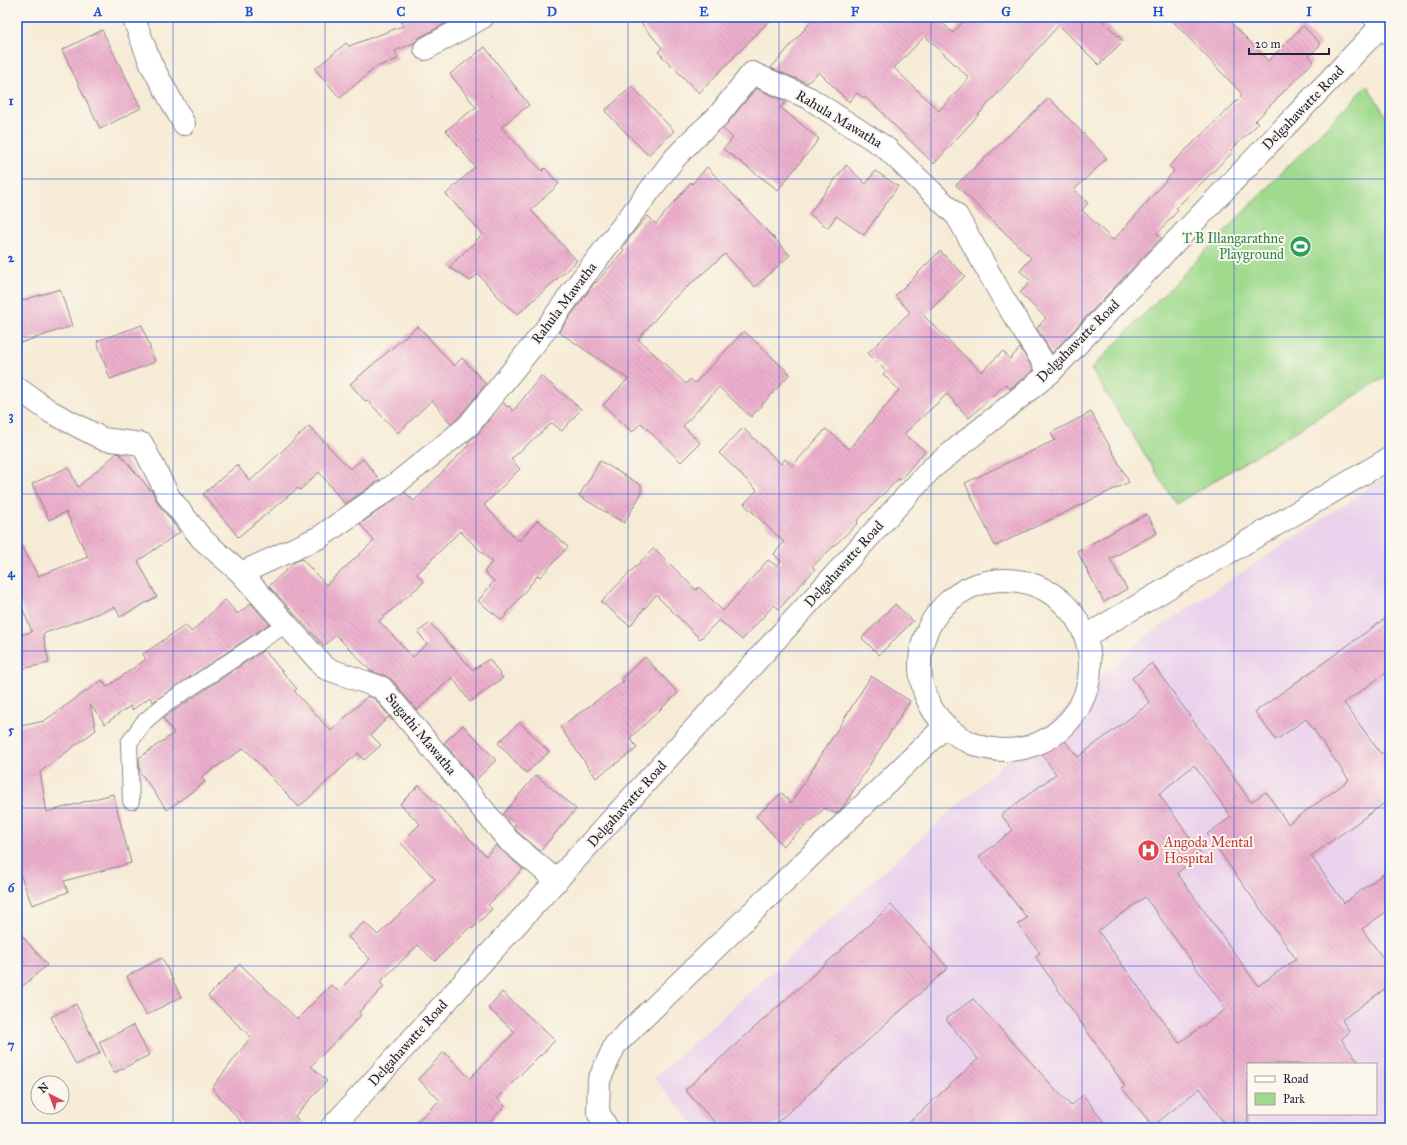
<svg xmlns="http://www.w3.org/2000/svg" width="1407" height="1145" font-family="'IM FELL Great Primer',serif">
<defs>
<pattern id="building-back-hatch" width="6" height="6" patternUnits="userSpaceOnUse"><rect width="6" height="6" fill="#ecafcc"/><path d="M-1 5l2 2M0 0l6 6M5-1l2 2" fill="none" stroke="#ca96b0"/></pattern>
</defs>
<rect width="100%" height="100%" fill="#fbf7ec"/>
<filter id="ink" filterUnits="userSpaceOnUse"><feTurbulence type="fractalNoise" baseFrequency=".025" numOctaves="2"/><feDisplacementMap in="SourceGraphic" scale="8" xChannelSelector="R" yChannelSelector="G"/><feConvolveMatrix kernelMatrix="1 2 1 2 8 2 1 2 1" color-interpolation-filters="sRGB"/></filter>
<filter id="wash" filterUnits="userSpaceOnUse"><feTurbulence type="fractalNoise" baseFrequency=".012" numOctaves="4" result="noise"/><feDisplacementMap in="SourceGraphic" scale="16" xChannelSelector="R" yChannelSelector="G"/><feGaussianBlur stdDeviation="0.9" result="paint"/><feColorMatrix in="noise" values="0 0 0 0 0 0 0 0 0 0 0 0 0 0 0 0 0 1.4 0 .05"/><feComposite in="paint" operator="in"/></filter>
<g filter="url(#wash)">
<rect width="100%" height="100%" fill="#f6ebd6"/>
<path fill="#ead1ec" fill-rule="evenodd" d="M1390,474V1128H697L654,1078L1146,636ZM1248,1064H1376V1114H1248Z"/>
<polygon fill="#9fda8d" stroke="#607e64" points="1367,85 1390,123 1390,374 1176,504 1091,369"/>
<g id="blocks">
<g fill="url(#building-back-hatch)" fill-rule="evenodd">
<polygon points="413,17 457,17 419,38 414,43 395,51 398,59 376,67 340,98 315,69 346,43 349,46 403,26 401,22"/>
<polygon points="636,17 773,17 699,93 658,52 662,48"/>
<path d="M815,17H944L940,20L953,33L967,17H1099L1123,41L1099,65L1059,25L934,164L884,115V114L865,97L864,98L857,93L849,102L819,72L807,83L771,68ZM925,36L969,78L939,111L894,68Z"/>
<polygon points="1169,17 1226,17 1268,61 1303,26 1321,44 1309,56 1314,61 1255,121 1258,124 1231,150 1233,152 1176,208 1178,210 1157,234 1161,238 1052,353 1037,328 1046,318 1020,293 1031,281 1020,271 1031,258 956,185 1049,98 1107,158 1074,190 1088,203 1082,210 1113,240 1129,223 1174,171 1169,166 1241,97 1240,96 1242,94"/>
<polygon points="102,30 141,108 100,129 62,50"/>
<polygon points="485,47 529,105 501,127 542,171 545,168 559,184 531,210 577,261 518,314 506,305 478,274 470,281 449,267 483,234 446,194 475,167 446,130 476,107 450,74"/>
<polygon points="632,86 674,131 648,155 605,111"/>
<polygon points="756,88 786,102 780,107 819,139 778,190 723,149 733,138 723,129"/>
<polygon points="846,165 866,184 875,171 898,186 864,235 836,216 828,228 809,214"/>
<polygon points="707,167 790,255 755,287 725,254 671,301 638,339 686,384 690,379 695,383 744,331 790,374 751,417 719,387 683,426 700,443 681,462 641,423 632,432 603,405 628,379 559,332 595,282 596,283 624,250 622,248 636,229 648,216 656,224 691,182 692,184"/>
<polygon points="940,251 965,276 924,316 981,372 1003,351 1010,359 1020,348 1034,370 1010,389 1005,384 969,418 947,394 904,434 925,451 900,480 898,479 857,521 858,523 812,567 815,569 779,609 774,605 742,640 719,620 700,639 656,595 630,626 601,602 654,548 696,590 699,587 723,611 768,560 777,566 781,561 774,554 784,542 744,504 757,490 719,453 743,428 781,464 785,459 792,466 826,429 849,449 899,390 883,374 886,371 868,353 910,312 895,296"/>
<polygon points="60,289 72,326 17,344 17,302"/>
<polygon points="142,325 155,362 110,379 97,341"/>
<polygon points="418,326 454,366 462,358 486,384 459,417 451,424 432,400 398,433 367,400 365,401 350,384"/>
<polygon points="541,376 581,409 562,431 552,423 511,459 520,469 484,505 519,541 538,520 568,547 540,577 538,575 502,620 478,601 494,581 484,572 492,562 460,531 417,574 424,582 379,621 413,657 427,644 418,632 430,623 473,670 489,659 503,678 470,702 452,677 417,710 392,680 386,676 371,671 336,635 324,646 269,586 295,562 302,559 326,585 374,541 360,524 405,492 414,501 469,445 467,443 478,434 503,402 507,407 509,406 513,411"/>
<polygon points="1091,412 1129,482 995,546 965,483 1055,440 1051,433"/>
<polygon points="309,426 350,469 363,459 380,480 345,504 319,472 300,490 298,488 238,537 203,494 237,465 250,481"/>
<polygon points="117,453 120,454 150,490 151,489 159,505 180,532 138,561 157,597 120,617 115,607 43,634 49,663 17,670 17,636 32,632 17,595 17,537 38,576 88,557 66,512 49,520 32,484 68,467 78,487"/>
<polygon points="600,461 641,485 641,494 624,523 579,496"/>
<polygon points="1147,514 1157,533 1110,559 1127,589 1104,602 1077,551"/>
<polygon points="225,600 238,614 251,603 269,624 153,702 150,697 132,710 130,706 105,724 90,704 96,730 40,772 47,812 113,794 131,863 64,881 68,892 32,905 17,866 17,727 44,721 102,680 107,687 146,659 143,654 186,625 191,632"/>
<polygon points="895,604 913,621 879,655 862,638"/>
<path d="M1390,615V670L1344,703L1381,754L1390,748V799L1311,856L1344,903L1390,869V909L1362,929L1390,968V985L1342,1020L1350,1032L1341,1039L1360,1064H1248V1128H1227L1200,1088L1153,1126L1122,1088L1125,1086L1035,956L1040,953L1018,924L1027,918L979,857L1013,830L1001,815L1056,774L1040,752L1061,736L1078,757L1150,703L1132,678L1152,663L1251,802L1266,792L1288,824L1349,780L1306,719L1276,740L1255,712ZM1194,765L1231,817L1207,834L1296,959L1258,986L1177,873L1202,855L1159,794ZM1145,897L1226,1009L1179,1043L1098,931Z"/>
<polygon points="264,650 297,689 294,691 331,731 368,696 375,699 393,721 388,717 371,735 381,745 364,760 358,753 299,807 244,748 201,777 205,782 167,810 140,772 139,758 174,733 163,718"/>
<polygon points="645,657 678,693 630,738 637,748 596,778 560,727 624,681 621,679"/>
<polygon points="871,676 910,701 843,807 836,814 825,808 783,846 756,816 782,793 791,803"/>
<polygon points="520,722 549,752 526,773 498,743"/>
<polygon points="463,725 496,760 475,781 444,743"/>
<polygon points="536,775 576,809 540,851 518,832 514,827 516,825 503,814"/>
<polygon points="419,785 486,856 496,845 523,869 488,905 492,909 472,929 470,927 435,961 418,945 380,982 384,987 359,1012 361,1015 311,1066 327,1081 295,1116 305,1128 246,1128 212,1088 251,1037 208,996 240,964 297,1019 331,985 338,991 370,959 348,937 364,922 378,935 435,879 401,843 420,824 400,804"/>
<polygon points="891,905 948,968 771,1128 720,1128 685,1090"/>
<polygon points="17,930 47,965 17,991"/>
<polygon points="162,958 181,997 146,1015 127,976"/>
<polygon points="502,992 555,1040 541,1056 540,1055 497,1098 505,1106 484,1128 410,1128 440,1100 418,1079 444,1052 470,1078 515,1032 488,1008"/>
<polygon points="973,999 1071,1106 1083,1095 1109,1128 903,1128 978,1059 946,1019"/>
<polygon points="76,1004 100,1053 76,1065 51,1017"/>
<polygon points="134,1025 149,1055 114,1073 99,1042"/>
</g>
</g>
</g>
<g filter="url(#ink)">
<use href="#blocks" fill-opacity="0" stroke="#8c8688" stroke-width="1"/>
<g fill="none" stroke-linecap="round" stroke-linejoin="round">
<defs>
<polyline id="service" points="131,801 129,743 144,722 164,705 286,624"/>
<g id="minor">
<polyline points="133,17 151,64 184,124"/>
<polyline points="425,49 483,17"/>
<polyline points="17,388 51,412 103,439 142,444 169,497 202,539 241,573 320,537 397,483 468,426 543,333 578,284 674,159 695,137 718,116 752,73 809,98 886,148 957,216 1003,298 1050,373"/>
<polyline points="241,573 325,668 382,688 509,841 557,881"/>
<circle cx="1005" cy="665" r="85"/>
<polyline points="1086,636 1390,458"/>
<polyline points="331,1128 931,469 1050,373 1382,25"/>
<polyline points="607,1128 598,1112 599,1080 615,1045 944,727"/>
</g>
<polyline id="primary" points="1374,17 1390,34"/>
</defs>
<use href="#service" stroke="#8c8688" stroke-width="18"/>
<use href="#minor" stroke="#8c8688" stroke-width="24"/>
<use href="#primary" stroke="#8c8688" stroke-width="24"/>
<use href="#service" stroke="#fff" stroke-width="16"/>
<use href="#minor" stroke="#fff" stroke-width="22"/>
<use href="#primary" stroke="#fff" stroke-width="22"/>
</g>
</g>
<path fill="none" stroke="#1d4ed8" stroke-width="1" stroke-opacity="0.55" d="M173,17V1128M325,17V1128M476,17V1128M628,17V1128M779,17V1128M931,17V1128M1082,17V1128M1234,17V1128M17,179H1390M17,337H1390M17,494H1390M17,651H1390M17,808H1390M17,966H1390"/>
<defs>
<symbol id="stadium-disc" viewBox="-11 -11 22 22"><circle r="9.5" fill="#2e9e5b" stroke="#fbf7ec"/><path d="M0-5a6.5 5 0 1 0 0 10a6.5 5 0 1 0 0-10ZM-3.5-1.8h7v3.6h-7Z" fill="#fff"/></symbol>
<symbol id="hospital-disc" viewBox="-11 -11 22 22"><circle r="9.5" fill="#e0444e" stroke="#fbf7ec"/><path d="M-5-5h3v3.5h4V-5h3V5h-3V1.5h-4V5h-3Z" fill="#fff"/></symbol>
</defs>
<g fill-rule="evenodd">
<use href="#stadium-disc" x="1288" y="234" width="25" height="25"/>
<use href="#hospital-disc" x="1136" y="838" width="25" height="25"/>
</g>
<g text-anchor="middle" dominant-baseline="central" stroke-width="4" stroke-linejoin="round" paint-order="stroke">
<g font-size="14" fill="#22223b" stroke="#fbf7ec">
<text transform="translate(1303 108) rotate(-46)">Delgahawatte Road</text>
<text transform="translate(839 119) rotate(31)">Rahula Mawatha</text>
<text transform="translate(564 303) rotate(-53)">Rahula Mawatha</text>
<text transform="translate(1078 341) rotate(-45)">Delgahawatte Road</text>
<text transform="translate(844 564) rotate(-48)">Delgahawatte Road</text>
<text transform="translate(421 734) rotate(50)">Sugathi Mawatha</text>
<text transform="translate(627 804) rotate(-48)">Delgahawatte Road</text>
<text transform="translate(408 1043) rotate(-48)">Delgahawatte Road</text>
</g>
<g font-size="14" fill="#27864d" stroke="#fbf7ec" text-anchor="end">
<text x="1284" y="238">T B Illangarathne<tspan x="1284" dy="16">Playground</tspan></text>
</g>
<g font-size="14" fill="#be3a42" stroke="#fbf7ec" text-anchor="start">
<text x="1164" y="842">Angoda Mental<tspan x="1164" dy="16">Hospital</tspan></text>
</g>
</g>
<rect width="1407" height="1145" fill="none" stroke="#fbf7ec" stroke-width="44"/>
<rect x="1247" y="1063" width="130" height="52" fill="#fbf7ec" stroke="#a4a2a5"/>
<rect x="1255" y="1076" width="20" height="6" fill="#ffffff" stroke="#a4a2a5"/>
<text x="1283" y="1083" font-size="12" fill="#22223b">Road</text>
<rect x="1255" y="1093" width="20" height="12" fill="#9fda8d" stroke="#a4a2a5"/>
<text x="1283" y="1103" font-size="12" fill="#22223b">Park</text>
<g transform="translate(50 1095) rotate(318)"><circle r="19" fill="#fbf7ec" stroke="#a4a2a5"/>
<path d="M0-3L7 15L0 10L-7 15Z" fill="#d1495b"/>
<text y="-6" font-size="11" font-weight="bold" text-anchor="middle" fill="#22223b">N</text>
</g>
<path d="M1249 48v6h80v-6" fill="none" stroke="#22223b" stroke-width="2"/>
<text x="1255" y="48" font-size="12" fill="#22223b" stroke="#fbf7ec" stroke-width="3" paint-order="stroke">20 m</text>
<rect x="22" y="22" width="1363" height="1101" fill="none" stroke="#1d4ed8" stroke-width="1.5"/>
<g font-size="13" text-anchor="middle" font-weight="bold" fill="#1d4ed8">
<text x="98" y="16">A</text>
<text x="249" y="16">B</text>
<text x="401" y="16">C</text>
<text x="552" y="16">D</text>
<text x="704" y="16">E</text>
<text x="855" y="16">F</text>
<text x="1006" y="16">G</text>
<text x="1158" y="16">H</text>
<text x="1309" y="16">I</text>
<text x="11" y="105">1</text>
<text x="11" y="262">2</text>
<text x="11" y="420">3</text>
<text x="11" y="577">4</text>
<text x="11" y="734">5</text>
<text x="11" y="892">6</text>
<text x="11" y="1049">7</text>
</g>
</svg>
